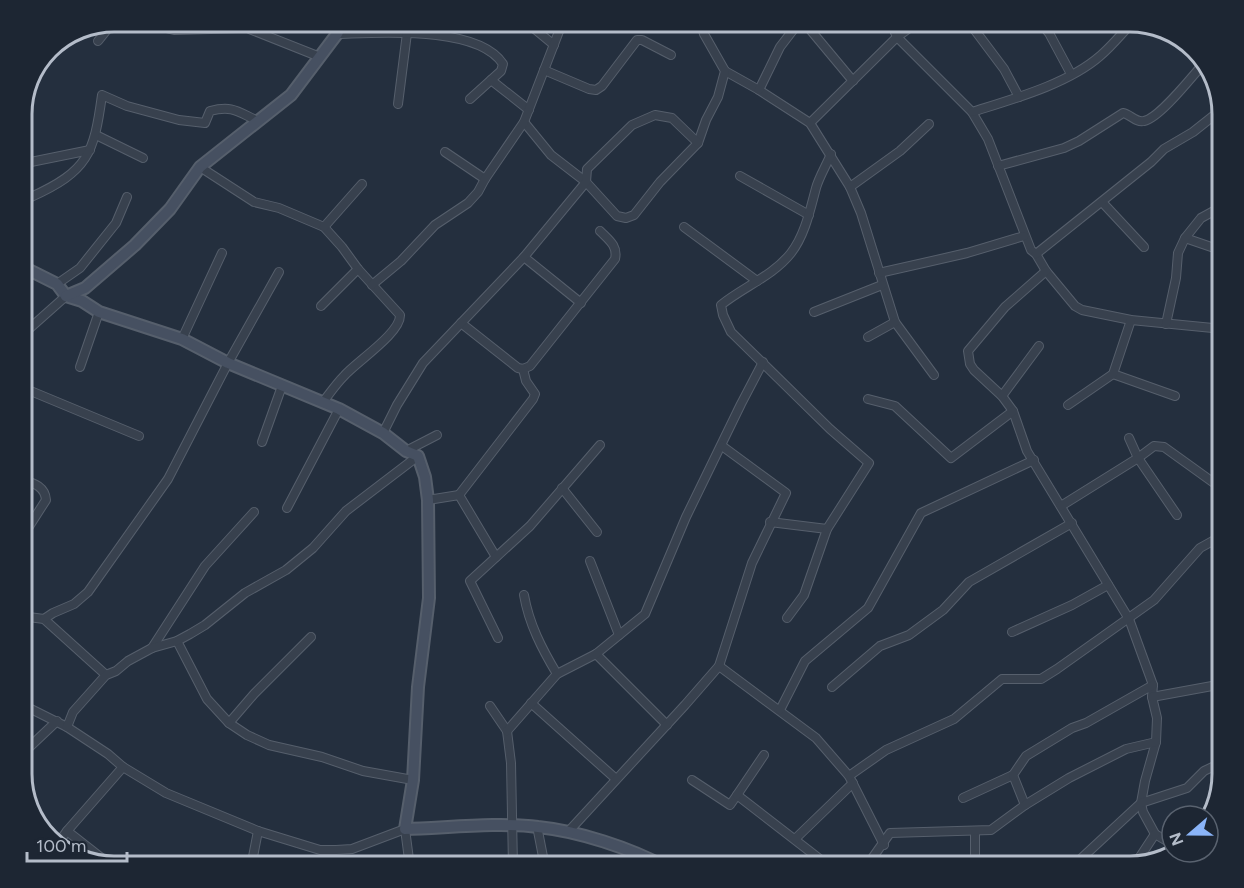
<svg xmlns="http://www.w3.org/2000/svg" width="1244" height="888" font-family="Figtree,sans-serif">
<rect width="100%" height="100%" fill="#242f3e"/>
<g fill="none" stroke-linecap="round" stroke-linejoin="round">
<defs>
<g id="street">
<polyline points="138,21 174,30 247,28 320,57"/>
<polyline points="525,21 554,45"/>
<polyline points="803,21 853,81"/>
<polyline points="890,21 897,37 972,112 988,139 1031,250 1036,254 1046,271 1075,306 1082,310 1131,320 1223,329"/>
<polyline points="1039,21 1049,33 1071,74"/>
<polyline points="971,25 1004,69 1019,97"/>
<path d="M337,34C379,33 478,25 503,64L501,71L470,99"/>
<polyline points="98,41 114,21"/>
<polyline points="544,70 589,89 596,90 602,86 637,40 642,40 671,55"/>
<polyline points="725,71 759,90 810,123 850,187 861,213 895,322 934,375"/>
<polyline points="491,80 529,110"/>
<polyline points="759,90 780,47 800,21"/>
<polyline points="398,104 407,33"/>
<path d="M972,112C1013,99 1068,84 1100,56C1112,46 1122,33 1133,22"/>
<polyline points="524,122 551,155 586,182 617,216 626,218 634,215 660,182 698,143 706,120 718,97 725,71 704,34 700,21"/>
<polyline points="810,123 897,37 919,21"/>
<polyline points="96,135 143,158"/>
<polyline points="445,152 485,179"/>
<polyline points="21,164 90,150"/>
<path d="M998,166L1064,148L1079,141L1123,113C1130,114 1136,123 1144,121C1160,118 1193,75 1205,62"/>
<path d="M200,167L254,202L279,208L324,227L342,247L358,269L400,315C401,333 356,362 344,376C336,384 330,393 323,402"/>
<polyline points="740,176 809,215"/>
<polyline points="850,187 900,151 929,124"/>
<path d="M31,197C88,171 94,154 102,95L127,106L179,120L205,123L210,111C233,105 238,112 258,121"/>
<polyline points="1102,202 1144,247"/>
<polyline points="324,227 362,184"/>
<polyline points="684,227 757,281"/>
<polyline points="1185,238 1223,251"/>
<polyline points="1036,254 1151,162 1164,149 1193,132 1222,109"/>
<polyline points="524,257 581,303"/>
<polyline points="1046,271 1005,307 968,351 970,364 974,370 1002,396 1013,411 1027,451 1129,619 1153,685 1152,697 1157,718 1156,742 1145,781 1141,803 1143,812 1155,834 1172,844"/>
<polyline points="879,273 967,253 1024,236"/>
<polyline points="57,284 80,268 116,223 127,197"/>
<polyline points="372,285 401,261 435,225 468,203 478,192 485,179 524,122 563,21"/>
<polyline points="321,306 358,269"/>
<polyline points="814,312 882,285"/>
<path d="M461,323L518,368L523,369L530,366L615,259C618,246 609,240 600,231"/>
<polyline points="1166,324 1176,278 1178,253 1185,238 1201,218 1223,206"/>
<polyline points="21,336 66,296"/>
<polyline points="868,337 895,322"/>
<polyline points="182,339 222,253"/>
<polyline points="80,367 99,312"/>
<polyline points="1113,374 1175,396"/>
<polyline points="21,387 139,436"/>
<polyline points="1002,396 1039,346"/>
<polyline points="868,399 895,406 951,458 1013,411"/>
<polyline points="1068,405 1113,374 1131,320"/>
<polyline points="1222,409 1223,407"/>
<polyline points="383,433 397,405 423,363 524,257 586,182 587,169 632,125 655,115 672,118 698,143"/>
<polyline points="1129,438 1138,458 1177,515"/>
<polyline points="262,442 282,386"/>
<polyline points="406,451 437,435"/>
<polyline points="562,488 597,532"/>
<polyline points="459,495 533,399 535,394 526,381 523,369"/>
<polyline points="428,500 459,495 496,557"/>
<polyline points="1061,506 1138,458 1154,446 1164,447 1214,483"/>
<polyline points="287,508 339,409"/>
<polyline points="770,522 827,529"/>
<path d="M21,539L46,500C45,486 33,483 21,479"/>
<polyline points="590,561 619,635"/>
<path d="M524,595C529,624 542,649 557,674"/>
<polyline points="21,616 44,619 106,675"/>
<path d="M787,618L804,595L827,529L869,463L830,429L731,332L723,315L721,305C743,287 773,276 791,253C805,235 810,210 816,188C819,177 826,166 831,154"/>
<polyline points="44,619 53,613 74,604 88,592 168,479 228,363 279,272"/>
<polyline points="1222,619 1223,623"/>
<polyline points="1012,632 1072,605 1108,585"/>
<polyline points="498,638 470,581 530,526 600,445"/>
<polyline points="177,641 207,699 229,723 247,735 269,745 322,757 363,771 413,780"/>
<polyline points="152,648 205,566 254,512"/>
<polyline points="596,654 667,725"/>
<polyline points="719,666 816,738 849,776 884,845"/>
<polyline points="832,687 880,646 909,635 943,610 969,582 1072,523"/>
<polyline points="1152,697 1223,684"/>
<polyline points="531,703 616,779"/>
<polyline points="21,704 67,727 108,754 123,767 166,793 258,831 320,850 336,850 352,849 405,829 410,867"/>
<polyline points="490,706 507,731 511,763 513,867"/>
<polyline points="780,710 805,661 868,608 921,513 1034,460"/>
<polyline points="229,723 254,694 311,637"/>
<polyline points="67,727 73,712 106,675 116,671 128,661 152,648 177,641 190,634 205,625 245,593 286,570 313,548 346,511 418,456"/>
<polyline points="507,731 557,674 596,654 645,614 686,517 741,404 763,362"/>
<polyline points="21,755 57,721"/>
<polyline points="849,776 886,750 954,719 1002,679 1041,679 1057,669 1154,600 1200,548 1218,538 1223,539"/>
<polyline points="692,780 730,805 737,795 830,867"/>
<polyline points="737,795 764,755"/>
<polyline points="963,798 1013,775"/>
<polyline points="1025,805 1013,775 1026,756 1072,728 1086,723 1153,685"/>
<polyline points="537,826 545,867"/>
<polyline points="67,831 113,867"/>
<polyline points="568,832 685,705 719,666 752,563 786,493 722,446"/>
<polyline points="975,832 975,867"/>
<polyline points="795,839 853,783"/>
<polyline points="56,846 67,831 123,767"/>
<polyline points="1134,866 1155,834"/>
<polyline points="251,867 258,831"/>
<polyline points="866,867 890,833 991,830 1025,805 1069,778 1126,749 1156,742"/>
<polyline points="1072,867 1141,803 1187,788 1204,771 1223,762"/>
</g>
<g id="secondary">
<path d="M21,266L57,284L66,296L82,301L99,312L182,339L228,363L339,409L383,433L406,451L418,456L425,477L428,500L429,598L418,687L413,780L405,829C446,828 498,822 538,827C578,831 630,848 665,867"/>
<polyline points="66,296 85,288 135,245 170,209 200,167 291,95 337,34 344,21"/>
</g>
</defs>
<use href="#street" stroke="#565f6c" stroke-width="10"/>
<use href="#secondary" stroke="#565f6c" stroke-width="14"/>
<use href="#street" stroke="#38414e" stroke-width="8"/>
<use href="#secondary" stroke="#465061" stroke-width="10"/>
</g>
<path d="M0 0H1244V888H0ZM114 32H1130A82 82 0 0 1 1212 114V774A82 82 0 0 1 1130 856H114A82 82 0 0 1 32 774V114A82 82 0 0 1 114 32Z" fill="#1d2633" fill-rule="evenodd"/>
<path fill="none" stroke="#b4bcc9" stroke-width="3" d="M114 32H1130A82 82 0 0 1 1212 114V774A82 82 0 0 1 1130 856H114A82 82 0 0 1 32 774V114A82 82 0 0 1 114 32Z"/>
<g transform="translate(1190 834) rotate(250)"><circle r="28" fill="#1d2633" stroke="#59626f" stroke-width="1.5"/>
<path d="M0-4.5L10 22L0 15L-10 22Z" fill="#8ab4f8"/>
<text y="-9" font-size="16" font-weight="bold" text-anchor="middle" fill="#b4bcc9">N</text>
</g>
<path d="M27 852v9h100v-9" fill="none" stroke="#b4bcc9" stroke-width="3"/>
<text x="36" y="852" font-size="18" fill="#b4bcc9" stroke="#1d2633" stroke-width="4.5" paint-order="stroke">100 m</text>
</svg>
